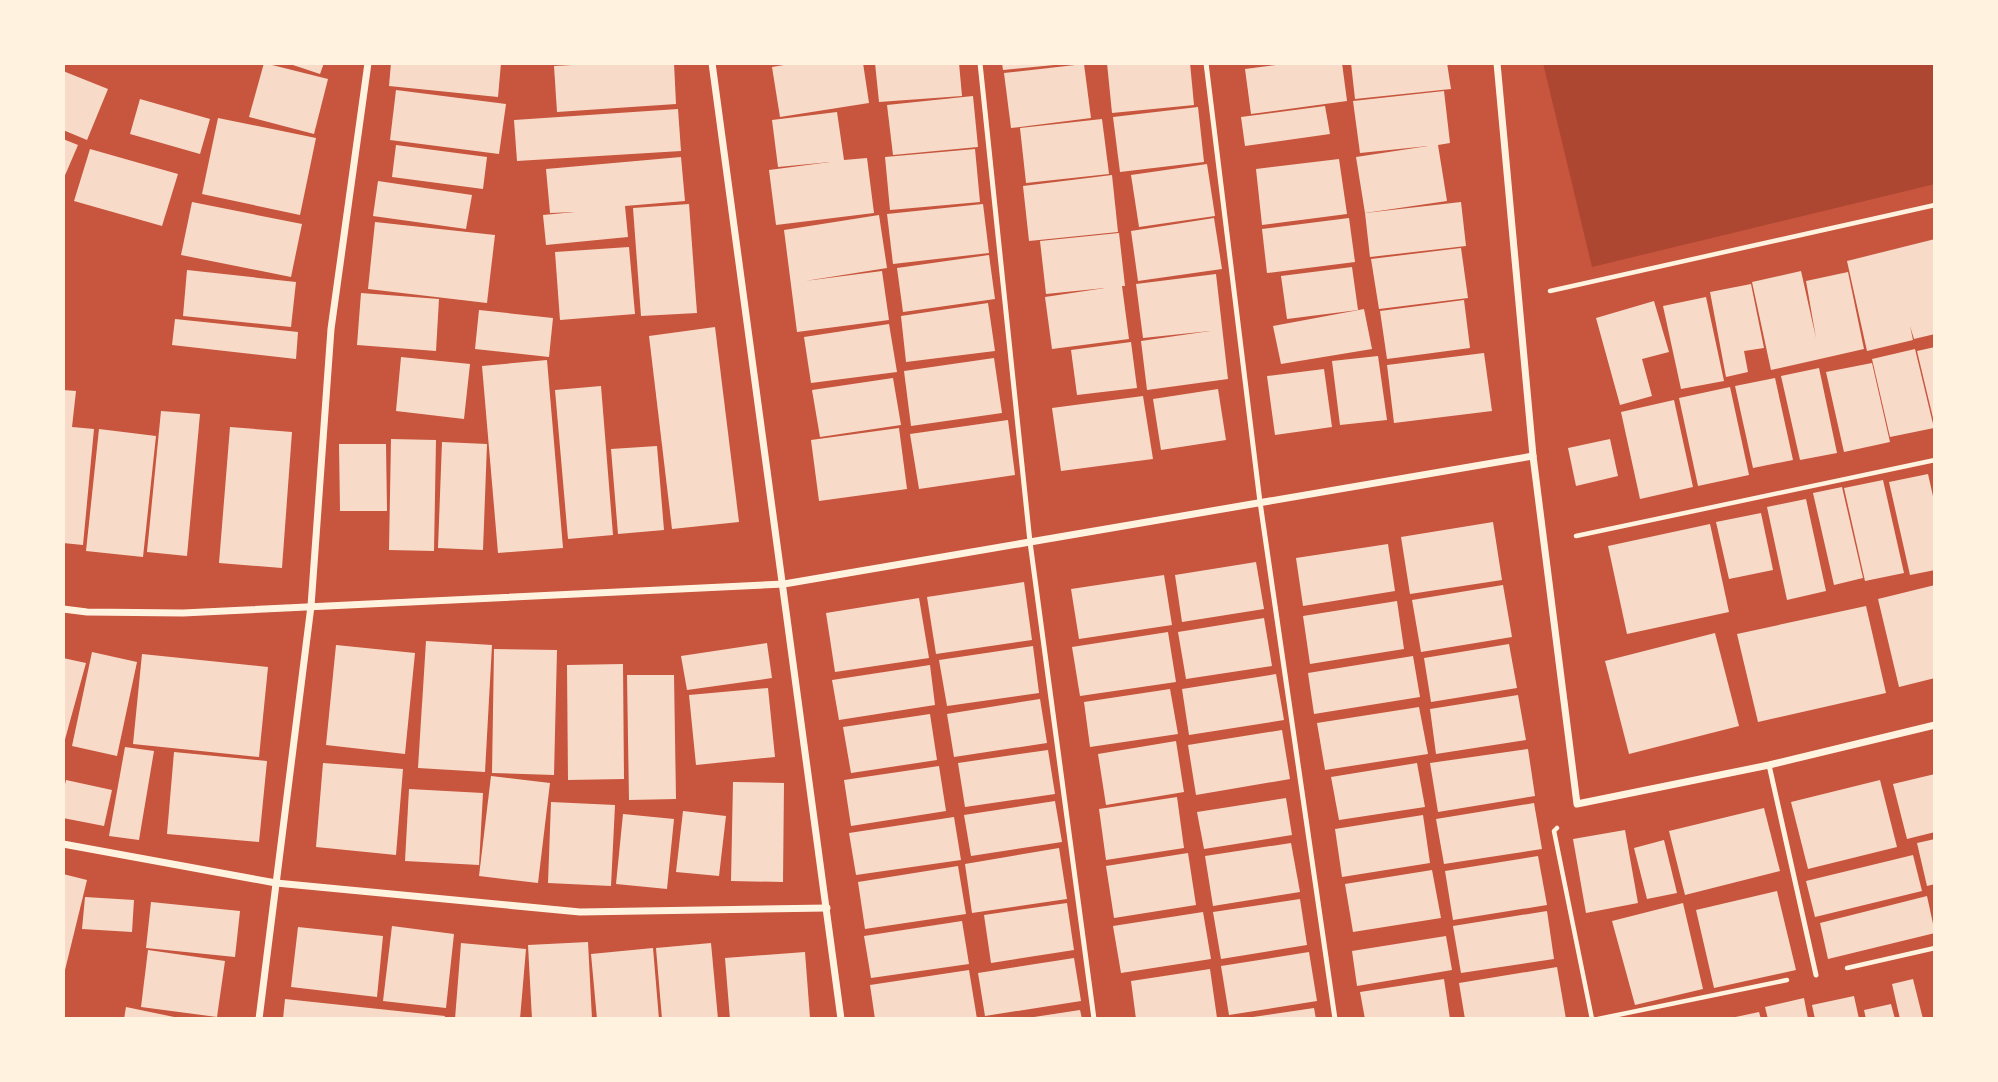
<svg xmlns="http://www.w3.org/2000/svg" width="1998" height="1082" font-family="'Nunito Sans',sans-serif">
<rect width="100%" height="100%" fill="#c8553d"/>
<polygon fill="#ae4732" points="1543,63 1935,63 1935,184 1592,267"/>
<g fill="#f7dbc8">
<polygon points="264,63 328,79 314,134 249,117"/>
<polygon points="287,63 324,63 320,74"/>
<polygon points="391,63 501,63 498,97 389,86"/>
<polygon points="610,63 674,63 676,104 557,112 554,66"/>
<polygon points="796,63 863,63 869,103 780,117 772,67"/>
<polygon points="875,63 959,63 962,96 879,102"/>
<polygon points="1002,63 1054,63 1054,65 1003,70"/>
<polygon points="1107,63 1190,63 1194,105 1112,113"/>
<polygon points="1291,63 1342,63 1347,101 1251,114 1245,69"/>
<polygon points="1351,63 1447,63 1451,89 1355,99"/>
<polygon points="1084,64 1091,118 1011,128 1004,73"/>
<polygon points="63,71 108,89 87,140 63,130"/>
<polygon points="396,90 506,104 499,154 390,140"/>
<polygon points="1444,91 1450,143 1438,145 1447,201 1365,213 1356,157 1428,146 1360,153 1353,101"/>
<polygon points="973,96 978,147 893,155 887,105"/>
<polygon points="140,99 210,119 200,154 130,134"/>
<polygon points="1325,106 1330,134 1245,146 1241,117"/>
<polygon points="1198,107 1204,162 1120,172 1113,117"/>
<polygon points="678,109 681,151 517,161 514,120"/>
<polygon points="837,112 844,160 867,158 874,213 776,225 769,170 830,162 778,167 772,120"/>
<polygon points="218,118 316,138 300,215 202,194"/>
<polygon points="1102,119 1109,174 1026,183 1020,128"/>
<polygon points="63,139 78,145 63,180"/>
<polygon points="396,145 487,157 483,189 392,177"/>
<polygon points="90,149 178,174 162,226 74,201"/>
<polygon points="975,149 980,202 890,210 885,157"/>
<polygon points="681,157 685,201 625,206 628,237 546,245 543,215 575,212 550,213 546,169"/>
<polygon points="1339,159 1347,214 1262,225 1256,169"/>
<polygon points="1207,164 1215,216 1139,227 1131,175"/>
<polygon points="1112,175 1118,232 1029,241 1023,186"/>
<polygon points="378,181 472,195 466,229 373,216"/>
<polygon points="192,202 302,224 291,277 181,255"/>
<polygon points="1461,202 1466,246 1370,257 1365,213"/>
<polygon points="689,204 697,313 641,316 633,208"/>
<polygon points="983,204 989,253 893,264 887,214"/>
<polygon points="879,215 887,268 805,281 882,271 889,320 797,332 784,230"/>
<polygon points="1214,218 1222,269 1138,281 1131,231"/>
<polygon points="1349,218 1355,262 1267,273 1262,229"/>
<polygon points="375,222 495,235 487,303 368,289"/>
<polygon points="1119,233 1125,286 1122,286 1129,339 1052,349 1045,297 1105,288 1046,294 1040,241"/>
<polygon points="1935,239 1935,334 1914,339 1910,326 1913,340 1867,351 1847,261"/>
<polygon points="629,247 635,314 560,320 555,252"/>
<polygon points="1461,248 1468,298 1379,309 1371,259"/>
<polygon points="989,255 995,299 903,312 897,268"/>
<polygon points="1352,267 1358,310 1287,319 1281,276"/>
<polygon points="187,270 296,282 291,327 183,316"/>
<polygon points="1801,271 1816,338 1806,281 1848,272 1864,349 1771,370 1752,282"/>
<polygon points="1216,274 1228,379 1147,390 1141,341 1210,331 1143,338 1136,284"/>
<polygon points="1751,284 1764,348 1744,351 1748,372 1726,377 1710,292"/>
<polygon points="361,293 439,299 436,351 357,345"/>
<polygon points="1706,297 1724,381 1681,389 1663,306"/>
<polygon points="1464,300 1470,348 1387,359 1380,311"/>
<polygon points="1654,301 1669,352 1642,359 1652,396 1620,405 1596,318"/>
<polygon points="988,303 995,351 906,362 901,316"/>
<polygon points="1364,309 1372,349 1281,364 1273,326"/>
<polygon points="479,310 553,318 549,357 475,349"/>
<polygon points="175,319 298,332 296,359 172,345"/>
<polygon points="889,324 897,372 811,383 804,337"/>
<polygon points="715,327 739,522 672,529 649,336"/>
<polygon points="1131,342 1137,388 1077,395 1071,350"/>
<polygon points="1935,347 1935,421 1934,422 1917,351"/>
<polygon points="1915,349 1934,428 1890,437 1872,359"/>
<polygon points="1484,353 1492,411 1394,423 1387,365"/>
<polygon points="1378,356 1387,420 1340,425 1332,361"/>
<polygon points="401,357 470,364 464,419 396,411"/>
<polygon points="994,358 1002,413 911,426 904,371"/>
<polygon points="547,360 563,548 498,553 482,366"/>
<polygon points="1872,363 1890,442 1844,452 1826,372"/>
<polygon points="1819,368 1837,453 1800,460 1781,376"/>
<polygon points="1324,369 1332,427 1275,435 1267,376"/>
<polygon points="893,378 901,425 820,437 812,390"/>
<polygon points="1775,378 1793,460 1753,468 1735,386"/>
<polygon points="601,386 613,535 568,539 555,390"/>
<polygon points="1730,387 1749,475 1698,486 1679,398"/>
<polygon points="1218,389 1226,440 1161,450 1153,399"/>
<polygon points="63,390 76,391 72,427 94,429 83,545 63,543"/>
<polygon points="1143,396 1153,459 1061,471 1052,408"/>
<polygon points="1674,400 1693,487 1640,499 1621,412"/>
<polygon points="161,411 200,414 187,556 147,552"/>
<polygon points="1008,420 1015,475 919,489 910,434"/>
<polygon points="230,427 292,432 282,568 219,563"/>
<polygon points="899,428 907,489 819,501 811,440"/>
<polygon points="99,429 156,436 143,557 86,551"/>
<polygon points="391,439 436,440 434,551 389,550"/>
<polygon points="1610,439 1618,476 1576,486 1568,448"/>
<polygon points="442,442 487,444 483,550 438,548"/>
<polygon points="339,444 386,444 387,511 340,511"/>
<polygon points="657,446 664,530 618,534 611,449"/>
<polygon points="1928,474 1935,505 1935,570 1910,575 1889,482"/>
<polygon points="1883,480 1904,573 1865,581 1844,488"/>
<polygon points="1842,487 1863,578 1834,585 1813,493"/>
<polygon points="1806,499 1826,591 1787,600 1767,507"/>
<polygon points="1761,513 1773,570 1729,579 1716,522"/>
<polygon points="1493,522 1502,580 1410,594 1401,537"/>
<polygon points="1710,524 1729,612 1627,634 1608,546"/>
<polygon points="1388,544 1395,591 1303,606 1296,558"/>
<polygon points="1256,562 1264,609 1182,622 1175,575"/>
<polygon points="1164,575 1172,625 1079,639 1071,589"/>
<polygon points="1024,582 1032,640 936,654 927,597"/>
<polygon points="1503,585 1512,637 1421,652 1412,600"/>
<polygon points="1935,585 1935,678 1899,687 1878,599"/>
<polygon points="919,598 929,658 835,672 826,613"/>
<polygon points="1397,601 1404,649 1310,664 1303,616"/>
<polygon points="1866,606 1886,693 1758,722 1737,634"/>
<polygon points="1264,618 1272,666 1186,679 1178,632"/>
<polygon points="1168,632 1176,682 1080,696 1072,647"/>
<polygon points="1715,633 1739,726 1629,754 1605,661"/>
<polygon points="426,641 492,645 485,772 418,768"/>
<polygon points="767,643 772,678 687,690 681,656"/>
<polygon points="1509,644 1517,688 1431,702 1424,658"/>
<polygon points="336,645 415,653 405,754 326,745"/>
<polygon points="1033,646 1039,693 947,706 939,660"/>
<polygon points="494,649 557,650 554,775 492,773"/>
<polygon points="92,652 137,662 117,756 72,746"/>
<polygon points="142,654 268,667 259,757 133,744"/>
<polygon points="1413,656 1420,697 1314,714 1308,673"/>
<polygon points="63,658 86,663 64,743 63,743"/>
<polygon points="623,664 624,779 568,780 567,665"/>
<polygon points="930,665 935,705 839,720 832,680"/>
<polygon points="1276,674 1284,720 1189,735 1182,689"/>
<polygon points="627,675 674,675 676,799 629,800"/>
<polygon points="768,688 775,757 696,765 689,695"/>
<polygon points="1170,689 1178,734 1090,747 1084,702"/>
<polygon points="1518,695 1526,740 1436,754 1430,709"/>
<polygon points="1040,699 1047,743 954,757 947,714"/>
<polygon points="1419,707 1428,754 1325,770 1317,723"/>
<polygon points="930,714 937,760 851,773 843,727"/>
<polygon points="1282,730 1290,779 1196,795 1188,745"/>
<polygon points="1176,741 1184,792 1106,805 1098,754"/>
<polygon points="125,747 154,751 139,840 109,836"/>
<polygon points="1528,749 1535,796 1438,812 1430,763"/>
<polygon points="1048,750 1055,794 965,807 958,763"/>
<polygon points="174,752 267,761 259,842 167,834"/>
<polygon points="323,763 403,769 396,855 316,847"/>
<polygon points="1417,763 1425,807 1339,820 1331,777"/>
<polygon points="939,766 946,811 851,826 844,780"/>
<polygon points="1935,774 1935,832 1907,839 1893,784"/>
<polygon points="491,776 550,783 538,883 479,876"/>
<polygon points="66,780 112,790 104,826 63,818 63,793"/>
<polygon points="1880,780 1897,847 1808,869 1791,802"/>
<polygon points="733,782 784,783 783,882 731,881"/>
<polygon points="409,789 483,793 479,865 405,861"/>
<polygon points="1177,797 1184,848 1106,860 1099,809"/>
<polygon points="1286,798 1292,835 1204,849 1197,812"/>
<polygon points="1055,801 1062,842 971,856 964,815"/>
<polygon points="551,802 615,805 611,886 548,883"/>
<polygon points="1534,803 1542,849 1444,864 1436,819"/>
<polygon points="1764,808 1780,871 1685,895 1669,831"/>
<polygon points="683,811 726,816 719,876 676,872"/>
<polygon points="623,814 674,819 667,889 616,884"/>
<polygon points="1423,815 1430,863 1342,877 1335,829"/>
<polygon points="954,817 961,860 856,875 849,833"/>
<polygon points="1625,830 1638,903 1586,913 1573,839"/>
<polygon points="1935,839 1935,884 1927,886 1917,843"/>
<polygon points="1664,840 1677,893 1647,899 1634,848"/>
<polygon points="1291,843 1300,892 1213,906 1205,856"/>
<polygon points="1059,848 1067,899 972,913 965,864"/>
<polygon points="1188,853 1196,905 1114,918 1106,866"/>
<polygon points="1913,855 1922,891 1815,917 1806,881"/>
<polygon points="1538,856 1547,905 1453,920 1445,871"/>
<polygon points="958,866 966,914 865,929 858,882"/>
<polygon points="1432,870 1441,918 1353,932 1345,884"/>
<polygon points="63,874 87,880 65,970 63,969"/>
<polygon points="1777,891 1796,970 1714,988 1696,910"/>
<polygon points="1927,896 1935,933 1828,959 1820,923"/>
<polygon points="85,897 134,900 132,932 82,929"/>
<polygon points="1300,899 1307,945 1221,959 1213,912"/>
<polygon points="151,902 240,911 235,957 146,948"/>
<polygon points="1067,903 1074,950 991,963 984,915"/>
<polygon points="1683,903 1703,989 1635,1005 1612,921"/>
<polygon points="1547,911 1554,959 1461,973 1453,926"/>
<polygon points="1203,912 1211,959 1121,973 1113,926"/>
<polygon points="962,921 969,964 871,978 864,936"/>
<polygon points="392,926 454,934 446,1008 383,1001"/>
<polygon points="298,927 383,936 377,997 291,987"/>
<polygon points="1446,936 1452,970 1357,986 1352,951"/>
<polygon points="588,942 592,1019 532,1019 528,945"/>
<polygon points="461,943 526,949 520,1019 455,1019"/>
<polygon points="711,943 718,1019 662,1019 656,948"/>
<polygon points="653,948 659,1019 597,1019 591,954"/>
<polygon points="148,950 225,961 217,1017 141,1007"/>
<polygon points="805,952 810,1018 730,1019 725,958"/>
<polygon points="1309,952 1317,1001 1229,1015 1221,966"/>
<polygon points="1074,958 1081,1001 985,1016 978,973"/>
<polygon points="1557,967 1566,1019 1465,1019 1459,983"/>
<polygon points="1210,969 1217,1018 1136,1019 1131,981"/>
<polygon points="969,970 977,1019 875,1019 870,985"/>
<polygon points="1444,979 1450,1019 1365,1019 1360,992"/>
<polygon points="1913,979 1923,1019 1900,1019 1892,984"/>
<polygon points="1854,996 1859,1019 1815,1019 1812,1005"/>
<polygon points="1804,998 1808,1019 1768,1019 1765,1007"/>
<polygon points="285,999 445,1016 444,1019 283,1019"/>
<polygon points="1891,1004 1895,1019 1866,1019 1864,1010"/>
<polygon points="126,1007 179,1018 179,1019 124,1019"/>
<polygon points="1314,1008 1316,1019 1253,1019 1253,1017"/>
<polygon points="1080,1010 1082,1019 1034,1019 1034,1017"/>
<polygon points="1759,1012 1761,1019 1731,1019 1731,1018"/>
</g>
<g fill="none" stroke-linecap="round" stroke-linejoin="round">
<g stroke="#fff3e0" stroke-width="4.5">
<polyline points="1550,291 1935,205"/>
<polyline points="1576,536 1935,460"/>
<polyline points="1557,828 1554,831 1592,1019"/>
<polyline points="1847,968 1935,948"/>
<polyline points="1598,1019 1787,980"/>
</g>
<g stroke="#fff3e0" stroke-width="5">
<polyline points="980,63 1030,542 1094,1019"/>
<polyline points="1206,63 1260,502 1335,1019"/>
<polyline points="1769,765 1816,975"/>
</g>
<g stroke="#fff3e0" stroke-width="7">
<polyline points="712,63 841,1019"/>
<polyline points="1497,63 1533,456 1577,804 1769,765 1935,725"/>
<polyline points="63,609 87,612 183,613 784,584 1533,456"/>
<polyline points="63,844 276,883 580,912 827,908"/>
<polyline points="259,1019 311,606 331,329 368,63"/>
</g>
</g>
<rect width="1998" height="1082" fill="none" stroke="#fff3e0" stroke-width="130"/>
</svg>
